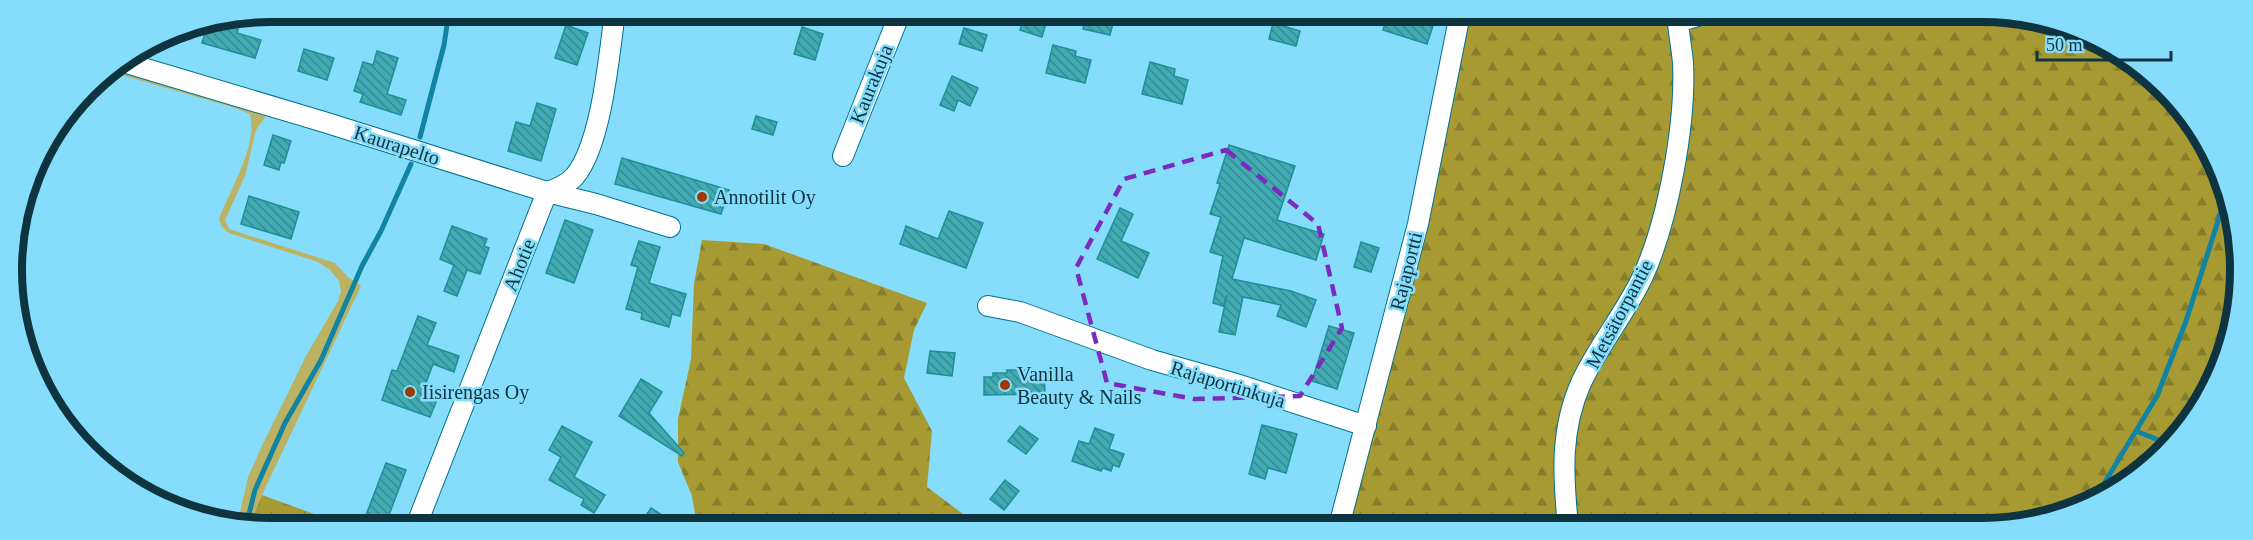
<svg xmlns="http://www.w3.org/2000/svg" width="2253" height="540" font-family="Georgia,serif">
<defs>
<pattern id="forest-firs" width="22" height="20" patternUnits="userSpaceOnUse" patternTransform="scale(1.5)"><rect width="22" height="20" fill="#a79a33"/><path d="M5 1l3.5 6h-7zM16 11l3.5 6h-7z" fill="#867e2d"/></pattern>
<pattern id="building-back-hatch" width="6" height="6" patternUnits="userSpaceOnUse" patternTransform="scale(1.5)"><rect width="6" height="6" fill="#42aab2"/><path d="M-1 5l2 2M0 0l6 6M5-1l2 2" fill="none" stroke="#368b92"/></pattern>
</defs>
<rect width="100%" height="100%" fill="#85ddfb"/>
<path fill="#bcb264" d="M116,66L268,113L256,130L245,176L225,220L229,229L335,263L348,277L361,286L262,495L249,526H237L248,477L261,448L306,356L338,301L341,291L339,281L330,270L318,262L229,233L222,227L219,219C230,189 258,146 250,114L235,108L108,71Z"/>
<g fill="url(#forest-firs)">
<polygon points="1469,14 2017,14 2112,47 2188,113 2232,204 2239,304 2214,384 2165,453 2097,502 2016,526 1346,526"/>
<polygon points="702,240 764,244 927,303 914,330 904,378 932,431 927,487 979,526 697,526 692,496 678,462 678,419 691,359 694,284"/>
<polygon points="262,495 347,526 249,526"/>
</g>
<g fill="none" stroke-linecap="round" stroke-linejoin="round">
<g stroke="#1084a2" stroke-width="5">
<polyline points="420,137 444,45 449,12"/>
<polyline points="2136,431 2171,445"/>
<polyline points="2089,504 2099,492 2157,396 2186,321 2227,193"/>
<polyline points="246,526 255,490 285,423 321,360 362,266 381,231 411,164"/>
</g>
</g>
<g fill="url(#building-back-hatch)" stroke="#1e9097" stroke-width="1.5">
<polygon points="1025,13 1049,13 1042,37 1020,30"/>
<polygon points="1087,13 1104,13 1103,16 1114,19 1110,35 1083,29"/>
<polygon points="1388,13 1426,14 1436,17 1427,44 1383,30"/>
<polygon points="241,18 237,33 261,40 255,58 202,43 208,24"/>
<polygon points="1273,23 1300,31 1296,46 1269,39"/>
<polygon points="566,25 588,33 577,65 555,58"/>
<polygon points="802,27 823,34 815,60 794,54"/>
<polygon points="964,28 987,35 982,51 959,44"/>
<polygon points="1053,45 1076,51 1075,56 1091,60 1085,83 1046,73"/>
<polygon points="304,49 334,58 327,80 298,71"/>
<polygon points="377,51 398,58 387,94 406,100 401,115 360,102 363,94 354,91 363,62 373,65"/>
<polygon points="1150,62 1175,69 1174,76 1188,80 1182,104 1142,94"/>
<polygon points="952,76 978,88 970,106 958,100 954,111 940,105"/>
<polygon points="537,103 556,109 541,161 508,151 516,122 530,126"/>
<polygon points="756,116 777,122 773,135 752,129"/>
<polygon points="273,135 291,141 284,163 281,162 279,170 264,165"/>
<polygon points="1229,145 1295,166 1277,220 1324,234 1316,260 1244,238 1232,279 1291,291 1316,300 1306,327 1277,316 1281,305 1243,297 1235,335 1219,332 1227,295 1223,306 1213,303 1223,256 1210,252 1221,217 1210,214 1220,184 1217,183"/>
<polygon points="622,158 729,190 721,214 615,184"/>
<polygon points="249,196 299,212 291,239 241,224"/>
<polygon points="1120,208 1133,214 1121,241 1149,253 1138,278 1097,259"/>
<polygon points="949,211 983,223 966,268 900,244 906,226 938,239"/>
<polygon points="565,220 593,230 574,283 546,273"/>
<polygon points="452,226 487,239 484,246 489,248 480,274 467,270 457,296 444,291 454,265 440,259"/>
<polygon points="639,241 660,247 649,283 686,294 680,316 672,314 669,327 641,319 642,313 626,309 638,267 631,265"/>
<polygon points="1361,242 1379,248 1371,272 1354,267"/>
<polygon points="418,316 436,323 427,345 459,356 454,372 433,364 423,391 438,397 430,417 382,400 392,370 397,371"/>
<polygon points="1329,326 1354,333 1337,389 1312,381"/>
<polygon points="930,351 955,353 952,376 927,373"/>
<polygon points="1007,370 1044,370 1045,394 984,395 984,377 993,377 993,373 1007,373"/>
<polygon points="641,379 662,392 649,413 684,453 682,456 619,416"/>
<polygon points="1262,425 1297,434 1286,473 1268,468 1265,479 1249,474"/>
<polygon points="562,426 592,442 574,477 605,495 594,513 581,505 584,499 549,480 561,457 549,450"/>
<polygon points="1020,426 1038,439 1026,454 1008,441"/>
<polygon points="1095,428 1114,435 1109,449 1124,454 1119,467 1113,465 1111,471 1103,468 1101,471 1072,461 1079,441 1089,444"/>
<polygon points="386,463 406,470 386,523 366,515"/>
<polygon points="1005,480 1019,491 1004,510 990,499"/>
<polygon points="651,508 679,526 639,526"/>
</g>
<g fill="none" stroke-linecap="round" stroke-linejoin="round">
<defs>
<g id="street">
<polyline points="123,62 324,122 547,192 596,204 670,227"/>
<polyline points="843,156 900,13"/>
<polyline points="988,306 1020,312 1152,360 1233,383 1366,426"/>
<path d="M416,526L547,192C557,189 567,185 575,176C602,143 609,55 615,12"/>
<polyline points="1339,526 1418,224 1460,14"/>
<path d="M1568,526C1563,476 1560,430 1581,383C1598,346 1625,314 1643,276C1668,221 1686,124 1683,63C1682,50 1679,36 1678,22L1704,14"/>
</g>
</defs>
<use href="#street" stroke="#00728d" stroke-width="22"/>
<use href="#street" stroke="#fff" stroke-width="20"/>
</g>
<path fill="none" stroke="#7b2cbf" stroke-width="4.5" stroke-dasharray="12 8" stroke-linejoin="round" d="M1226,150L1318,224L1342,328L1300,396L1194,399L1107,383L1076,268L1124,179Z"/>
<g fill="#9c3800" stroke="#85ddfb" stroke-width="2">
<circle cx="702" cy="197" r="6"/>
<circle cx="1005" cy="385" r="6"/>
<circle cx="410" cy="392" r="6"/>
</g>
<g text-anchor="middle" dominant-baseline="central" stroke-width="5" stroke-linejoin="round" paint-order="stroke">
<g font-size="20" fill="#0e3440" stroke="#85ddfb">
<text transform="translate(871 84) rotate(-68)">Kaurakuja</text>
<text transform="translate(397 145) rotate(18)">Kaurapelto</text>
<text transform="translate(519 265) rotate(-68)">Ahotie</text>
<text transform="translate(1406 271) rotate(-76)">Rajaportti</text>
<text transform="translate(1619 314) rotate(-62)">Metsätorpantie</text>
<text transform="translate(1228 384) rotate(17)">Rajaportinkuja</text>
</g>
<g font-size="20" fill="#0e3440" stroke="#85ddfb" text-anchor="start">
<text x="714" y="197">Annotilit Oy</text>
<text x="1017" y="374">Vanilla<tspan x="1017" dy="23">Beauty &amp; Nails</tspan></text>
<text x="422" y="392">Iisirengas Oy</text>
</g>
</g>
<path d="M0 0H2253V540H0ZM270 22H1982A248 248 0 0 1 2230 270V270A248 248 0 0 1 1982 518H270A248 248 0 0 1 22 270V270A248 248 0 0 1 270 22Z" fill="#85ddfb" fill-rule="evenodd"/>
<path fill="none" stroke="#0e3440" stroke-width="8" d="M270 22H1982A248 248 0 0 1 2230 270V270A248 248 0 0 1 1982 518H270A248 248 0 0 1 22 270V270A248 248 0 0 1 270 22Z"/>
<path d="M2037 51v9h134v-9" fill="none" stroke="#0e3440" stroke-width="3"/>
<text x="2046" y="51" font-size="18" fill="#0e3440" stroke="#85ddfb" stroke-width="4.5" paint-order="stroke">50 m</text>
</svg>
